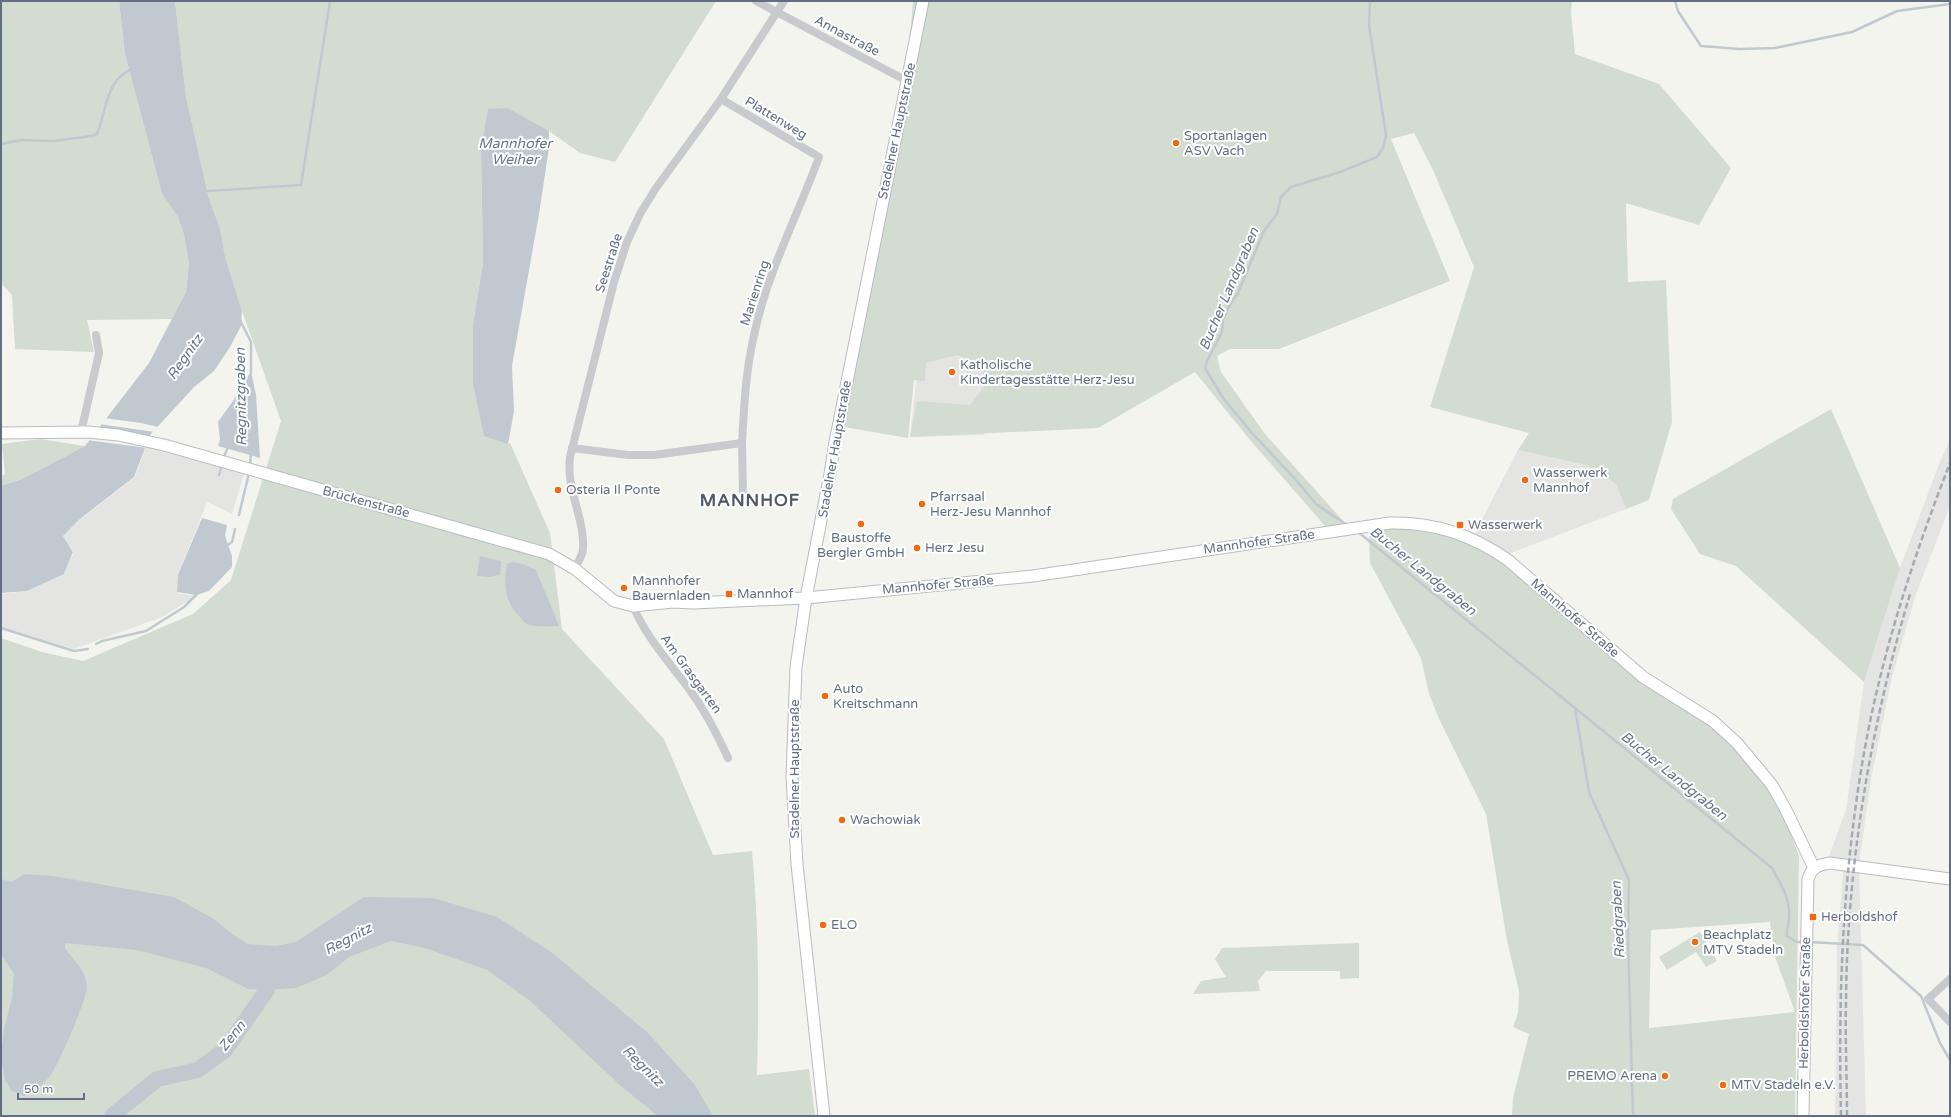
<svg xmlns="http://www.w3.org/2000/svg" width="1951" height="1117" font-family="'Varela Round',sans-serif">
<rect width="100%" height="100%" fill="#f4f4ef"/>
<g fill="#e4e5e3">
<polygon points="921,336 989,364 984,435 910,437"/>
<polygon points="1950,440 1950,506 1916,594 1892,677 1871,780 1859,864 1866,1116 1835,1116 1837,947 1844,860 1829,856 1846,810 1864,682 1900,568 1939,464"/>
<polygon points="146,447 244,474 232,514 207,502 178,575 177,593 196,596 162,617 74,649 1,627 1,594 27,591 64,574 74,552 63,536 81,519 135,477"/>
<polygon points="1518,450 1586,465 1616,484 1626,509 1506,555 1474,535"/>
</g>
<g fill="#d3dcd0" fill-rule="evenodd">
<polygon points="1,1 119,1 125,54 162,194 178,217 184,235 189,264 186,292 173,319 87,320 94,352 15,349 12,295 1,283"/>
<path d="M175,1H716L615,162L580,153L549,131L481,151L483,263L473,324L508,444L510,443L550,533L562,629L664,739L713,855L752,851C759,926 759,1001 757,1075L809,1069L815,1116H1V954L8,963L1,938V638L42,652L83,661L193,614L231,580L281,421L242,311L225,256L220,228L209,199L186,97Z"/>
<polygon points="913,1 1572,1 1571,13 1575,54 1659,84 1731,168 1699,225 1626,203 1628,282 1666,280 1672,422 1649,500 1626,509 1616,484 1586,465 1518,450 1529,433 1430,407 1474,267 1433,170 1414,133 1391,139 1450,281 1279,349 1230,349 1217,356 1221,372 1265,434 1346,524 1326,527 1250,440 1195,372 1098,428 910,437 917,401 970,405 986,384 982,370 958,355 926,363 925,381 914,380 908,438 838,426 906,84"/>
<polygon points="1831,409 1900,568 1864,682 1736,566 1700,554 1671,509 1673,499"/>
<polygon points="40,439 85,446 22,479 1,486 1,476 5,474 2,444"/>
<path d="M1393,528C1426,528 1460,529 1490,542L1629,664L1705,715L1773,785L1799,856L1795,1116H1512L1513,1098L1529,1034L1513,1027L1518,1013L1519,991L1507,941L1486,814L1439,719L1429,694L1421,658L1370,563L1369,534ZM1770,922L1774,954L1795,1012L1649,1028L1651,930Z"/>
<polygon points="1700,932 1717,961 1706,967 1696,952 1667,970 1659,957"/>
<polygon points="1359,943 1359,978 1340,979 1340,971 1266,971 1258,981 1260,991 1193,994 1201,981 1226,977 1215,959 1222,948"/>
</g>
<g fill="#c1c9d0">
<polygon points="119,1 175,1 186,97 209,199 220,228 225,256 242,311 241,326 230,347 214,371 194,387 150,435 134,477 80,519 63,536 73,552 64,574 27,591 1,593 1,486 22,479 85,446 149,363 186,292 189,264 184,235 178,217 162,194 125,54"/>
<polygon points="507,108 549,131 549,148 539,214 512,366 514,411 508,444 484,436 473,383 473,324 483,263 481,151 488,109"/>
<polygon points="251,371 256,395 260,458 218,446 220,440 218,422 235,398"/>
<polygon points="202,518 227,525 225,536 232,556 232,567 209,591 196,595 177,592 178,575"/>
<polygon points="480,556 501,561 500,575 489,577 477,576"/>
<path d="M512,562L523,564L536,570L559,626C549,626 534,628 525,623C523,622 521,618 519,616C505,602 503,583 507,564Z"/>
<path d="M24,874L53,876L174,897L214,919L232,934L248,944L276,946L296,942L364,897L433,898L497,917L551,952L648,1033L695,1085L713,1116H658L621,1086L529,1000L487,970L425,948L391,941L349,957L327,975L296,988L267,990L248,989L206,968L137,950L65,943V948C73,959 87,972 87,987C87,999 58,1065 51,1075C44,1084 34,1091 24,1096L12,1091L5,1080L1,1057L4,1029L12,998L14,974L1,954V879L12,882Z"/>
</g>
<g fill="#f4f4ef">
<polygon points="104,418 141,423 159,427 155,432 99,424"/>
<polygon points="97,427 120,430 151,436 147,448 87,440"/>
</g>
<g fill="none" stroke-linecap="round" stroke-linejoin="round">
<g stroke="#c1c9d0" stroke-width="2.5">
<polyline points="1675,1 1678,11 1701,46 1740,49 1775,48 1852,32 1897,11 1950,4"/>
<path d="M1,144L21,140L53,141L92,136L97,134C107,110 105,82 131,69"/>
<polyline points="208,191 301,185 330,1"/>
<polyline points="240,320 251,342 251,374"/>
<polyline points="223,459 228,447"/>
<polyline points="250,466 251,453"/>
<polyline points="219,475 222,464"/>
<polyline points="239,515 249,473"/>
<polyline points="1347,525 1316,504 1296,480 1252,433 1223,398 1205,368 1207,361 1222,332 1223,320 1229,306 1238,293 1264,231 1277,214 1281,197 1291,187 1340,172 1377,157 1383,148 1386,135 1369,25 1370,1"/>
<path d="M1358,532L1772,868C1781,885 1791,899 1789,918C1789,925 1786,929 1787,936L1797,942H1804"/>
<polyline points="225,547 232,542 235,529"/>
<polyline points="1,628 74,651 88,649"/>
<polyline points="96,644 102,641 146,631 184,607 198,593"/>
<polyline points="1575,708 1589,792 1629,880 1628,937 1633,1116"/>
<polyline points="1809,942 1863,945 1921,996 1940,1043 1950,1060"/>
</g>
<polyline stroke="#c1c9d0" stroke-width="16" points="112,1116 157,1079 198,1070 225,1050 267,990 271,972"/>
<defs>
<g id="secondary">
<path d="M1,433L88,432L118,435L164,445L549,554L575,569L614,601L633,606L673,602L693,603L806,598L1033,576L1390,523C1435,522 1472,535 1508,560L1643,677L1713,721L1737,743L1772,785L1786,810L1814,868"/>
<polyline points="824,1116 797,864 792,777 796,667 806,598 830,474 835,442 923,1"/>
<path d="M1803,1116L1808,879C1812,867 1818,865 1830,863L1950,879"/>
</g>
</defs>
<use href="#secondary" stroke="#b8bbc0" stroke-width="13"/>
<g stroke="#c8cace" stroke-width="8">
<polyline points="756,1 907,81"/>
<polyline points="81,432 99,353 96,335"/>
<polyline points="742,443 743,496"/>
<path d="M572,448L628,455H654L742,443C744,405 746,368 755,331C768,271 798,215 819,157L721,99"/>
<path d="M575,569C577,563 583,555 583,549C585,518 566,491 570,457L614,282L627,242L640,214L656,188L721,99L784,1"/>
<path d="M633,606C646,637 669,662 689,689C705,710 717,734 728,758"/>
<polyline points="1950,979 1928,999 1950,1022"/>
</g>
<use href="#secondary" stroke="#fff" stroke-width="11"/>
<g stroke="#a5a9b0" stroke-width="2.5" stroke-dasharray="6 3" stroke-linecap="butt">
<path d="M1841,1116C1838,990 1843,866 1866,742C1884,646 1915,553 1950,463"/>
<path d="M1847,1116C1847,1078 1845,1039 1846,1001C1847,864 1871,725 1910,594"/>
</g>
</g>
<g fill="#ee6b15" stroke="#fff" stroke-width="1.5">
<circle cx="1176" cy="143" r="4"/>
<circle cx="952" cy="372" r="4"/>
<circle cx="1525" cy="480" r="4"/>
<circle cx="558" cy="490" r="4"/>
<circle cx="922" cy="504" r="4"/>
<circle cx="861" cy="524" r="4"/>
<rect x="1456" y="521" width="8" height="8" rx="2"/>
<circle cx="917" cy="548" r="4"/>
<circle cx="624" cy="588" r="4"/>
<rect x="725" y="590" width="8" height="8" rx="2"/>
<circle cx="825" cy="696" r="4"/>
<circle cx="842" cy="820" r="4"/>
<rect x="1809" y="913" width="8" height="8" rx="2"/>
<circle cx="823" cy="925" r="4"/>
<circle cx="1695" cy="942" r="4"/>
<circle cx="1665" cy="1076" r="4"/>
<circle cx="1723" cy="1085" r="4"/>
</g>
<g text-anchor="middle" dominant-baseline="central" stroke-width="4" stroke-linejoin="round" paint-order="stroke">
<g font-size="13" fill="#616e83" stroke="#fff">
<text transform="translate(847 36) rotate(28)">Annastraße</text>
<text transform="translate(776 118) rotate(31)">Plattenweg</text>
<text transform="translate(897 131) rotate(-78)">Stadelner Hauptstraße</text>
<text transform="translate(609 263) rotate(-72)">Seestraße</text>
<text transform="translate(755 293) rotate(-72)">Marienring</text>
<text transform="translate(835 449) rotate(-80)">Stadelner Hauptstraße</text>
<text transform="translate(366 502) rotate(15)">Brückenstraße</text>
<text transform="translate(1259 542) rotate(-8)">Mannhofer Straße</text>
<text transform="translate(938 585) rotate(-5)">Mannhofer Straße</text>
<text transform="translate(1575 618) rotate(41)">Mannhofer Straße</text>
<text transform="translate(691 674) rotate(54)">Am Grasgarten</text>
<text transform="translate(795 769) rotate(-90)">Stadelner Hauptstraße</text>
<text transform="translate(1805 1003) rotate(-89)">Herboldshofer Straße</text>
</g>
<g font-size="13" fill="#616e83" stroke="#fff" text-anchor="start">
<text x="1184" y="136">Sportanlagen<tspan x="1184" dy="15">ASV Vach</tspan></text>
<text x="960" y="365">Katholische<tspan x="960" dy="15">Kindertagesstätte Herz-Jesu</tspan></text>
<text x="1533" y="473">Wasserwerk<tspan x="1533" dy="15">Mannhof</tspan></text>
<text x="566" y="490">Osteria Il Ponte</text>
<text x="930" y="497">Pfarrsaal<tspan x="930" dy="15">Herz-Jesu Mannhof</tspan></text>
<text x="1468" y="525">Wasserwerk</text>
<text x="861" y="538" text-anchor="middle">Baustoffe<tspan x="861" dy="15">Bergler GmbH</tspan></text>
<text x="925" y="548">Herz Jesu</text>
<text x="632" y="581">Mannhofer<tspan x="632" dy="15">Bauernladen</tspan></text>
<text x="737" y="594">Mannhof</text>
<text x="833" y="689">Auto<tspan x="833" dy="15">Kreitschmann</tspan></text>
<text x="850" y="820">Wachowiak</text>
<text x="1821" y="917">Herboldshof</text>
<text x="831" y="925">ELO</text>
<text x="1703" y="935">Beachplatz<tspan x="1703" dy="15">MTV Stadeln</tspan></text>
<text x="1657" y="1076" text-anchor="end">PREMO Arena</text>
<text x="1731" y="1085">MTV Stadeln e.V.</text>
</g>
<g font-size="14" font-style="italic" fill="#617788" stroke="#fff">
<text x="515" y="143">Mannhofer<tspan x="515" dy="16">Weiher</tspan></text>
<text transform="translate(1229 289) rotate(-67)">Bucher Landgraben</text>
<text transform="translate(185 357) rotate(-55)">Regnitz</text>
<text transform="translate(241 397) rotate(-91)">Regnitzgraben</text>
<text transform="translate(1423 571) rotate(39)">Bucher Landgraben</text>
<text transform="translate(1674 776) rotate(39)">Bucher Landgraben</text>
<text transform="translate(1618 920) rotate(-93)">Riedgraben</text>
<text transform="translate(348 939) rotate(-28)">Regnitz</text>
<text transform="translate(232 1036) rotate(-52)">Zenn</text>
<text transform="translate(643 1066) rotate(45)">Regnitz</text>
</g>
<g font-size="17" font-weight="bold" letter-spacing="1" fill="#4f5967" stroke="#fff">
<text x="750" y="500">MANNHOF</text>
</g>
</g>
<rect width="1951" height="1117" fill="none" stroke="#616e83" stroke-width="4"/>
<path d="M18 1093v6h66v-6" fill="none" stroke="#616e83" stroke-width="2"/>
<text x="24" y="1093" font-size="12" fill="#616e83" stroke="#ffffff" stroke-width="3" paint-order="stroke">50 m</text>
</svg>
